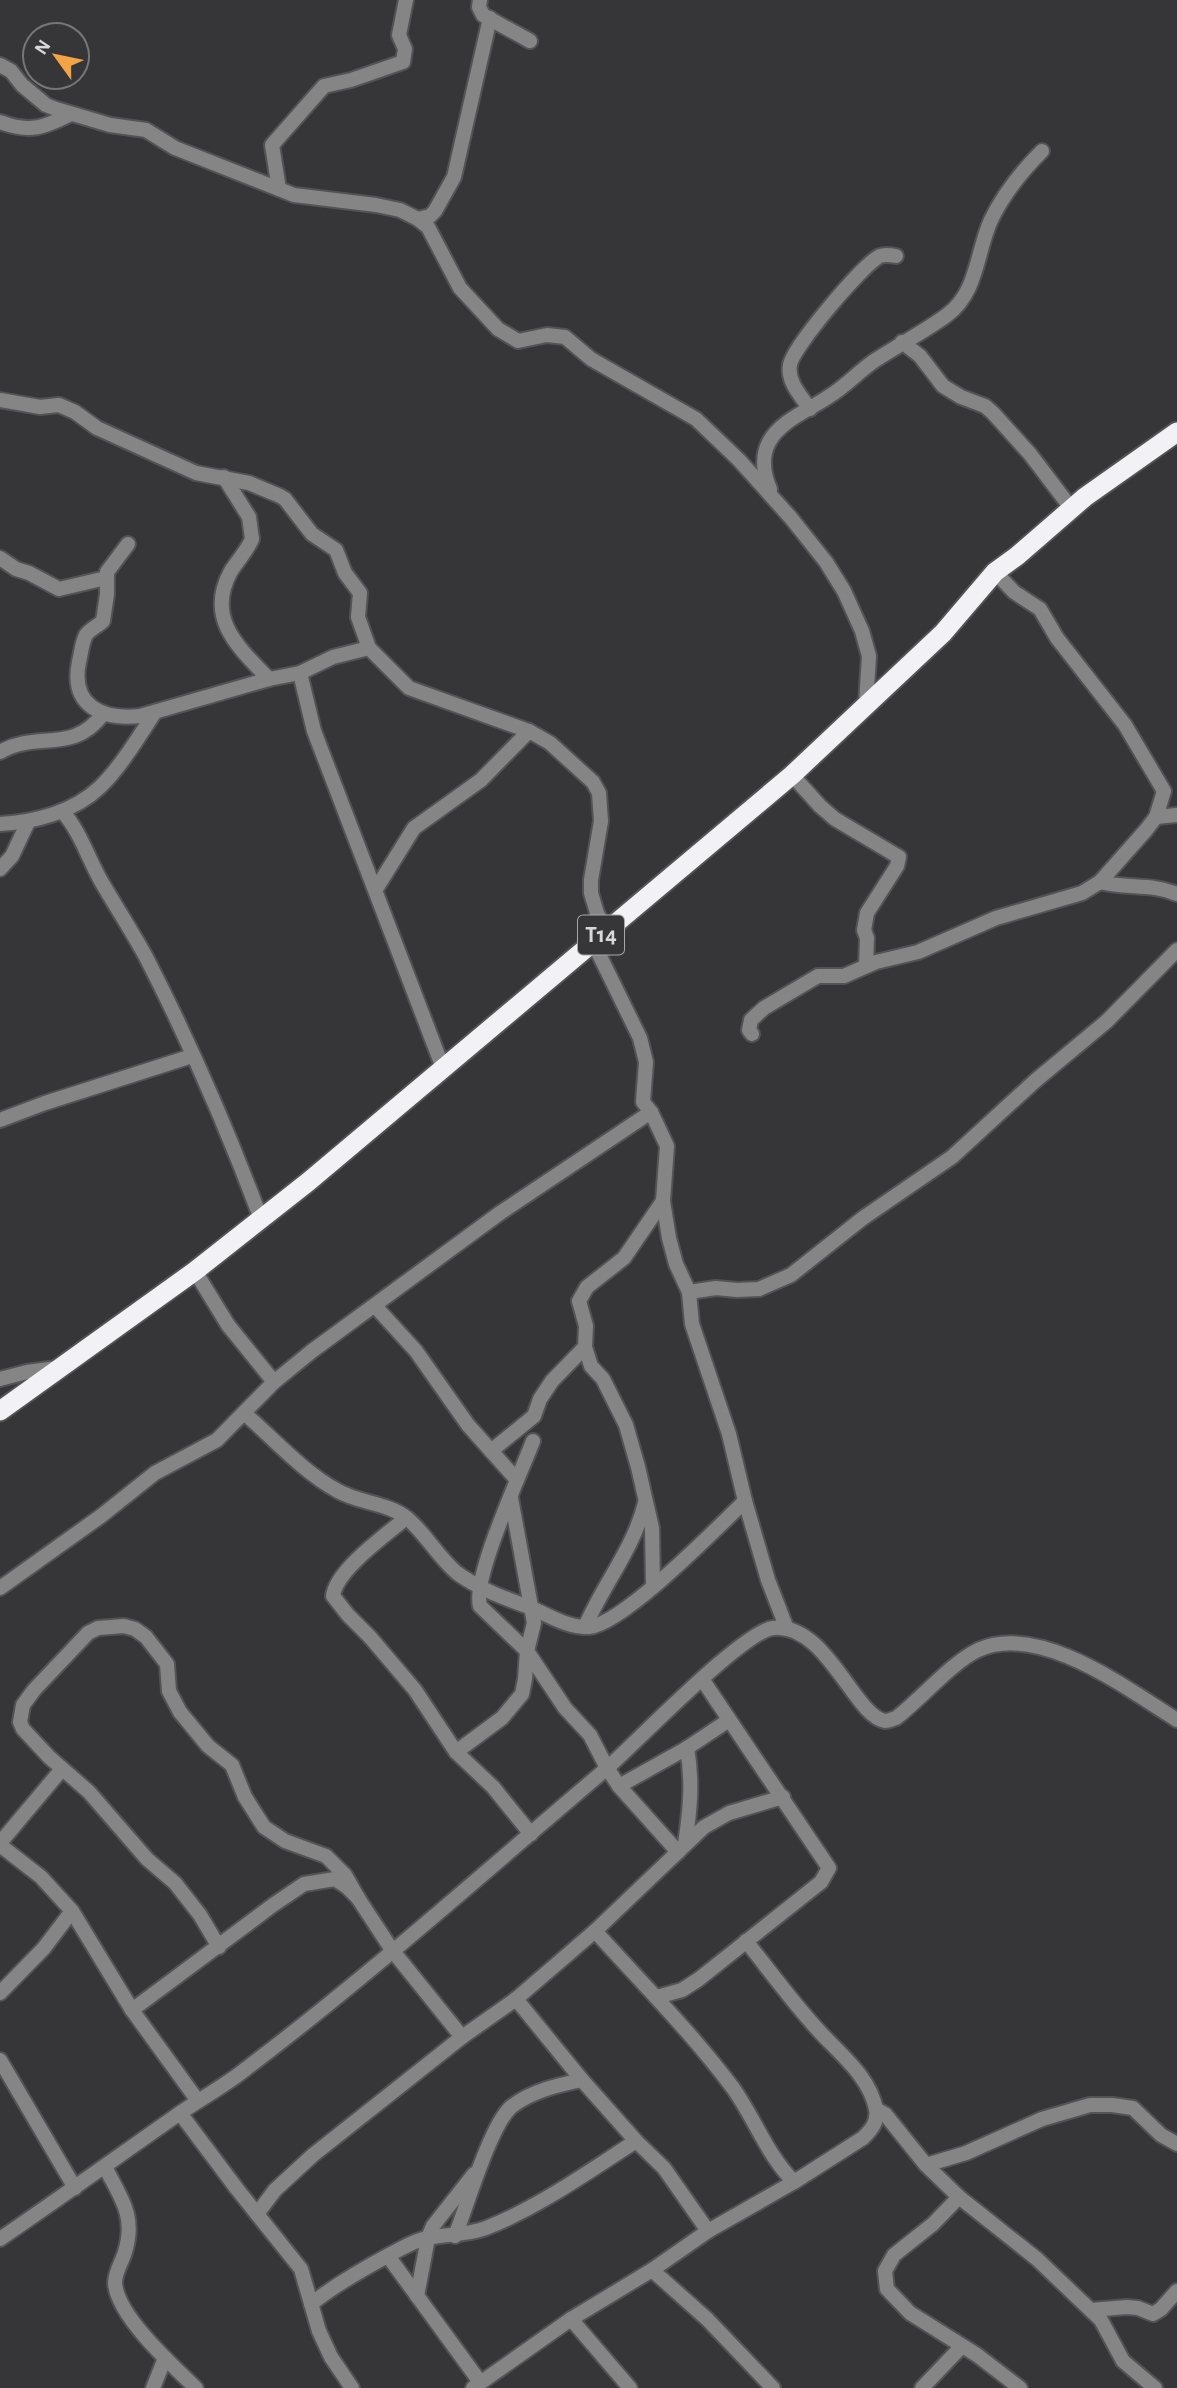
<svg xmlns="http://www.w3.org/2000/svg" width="1177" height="2388" font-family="'Alegreya Sans',sans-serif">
<rect width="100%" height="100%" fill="#363639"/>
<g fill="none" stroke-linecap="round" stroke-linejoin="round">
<defs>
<g id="minor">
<polyline points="480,0 479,7 483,15 530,41"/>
<polyline points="0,65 11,71 22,85 46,105 56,109 110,125 146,130 175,148 294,195 376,205 400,210 418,219 428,227 460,288 498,329 518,341 547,335 565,337 591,359 696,419 739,460 791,518 826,562 844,591 862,631 869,656 866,704"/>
<path d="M0,122C30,133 43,128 71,114"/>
<polyline points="279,189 272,145 324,86 351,80 403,62 405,49 399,35 406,0"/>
<polyline points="418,219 430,216 435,211 454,177 490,18"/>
<polyline points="902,342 920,356 943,386 961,397 985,406 993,413 1030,454 1071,508"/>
<polyline points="0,400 40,407 59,405 75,412 97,428 196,473 249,483 280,496 285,499 312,534 336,550 345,573 360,593 358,617 369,648"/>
<path d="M810,409C801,396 787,382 790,365C792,348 863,264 880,256C885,254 891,255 896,256"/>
<path d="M224,477L249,517L252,539C247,551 238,560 231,571C205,618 238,647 269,679"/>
<path d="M770,489C764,475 761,457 769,442C780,421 809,410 828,397C845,387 858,372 874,361C898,345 924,332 947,315C978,292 976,253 991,220C1003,195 1022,171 1042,151"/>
<path d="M128,544L107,572V594L103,621C98,626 90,629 86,635C82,642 81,654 79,662C70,706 102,720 140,716L269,679L300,673L333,657L369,648L409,688L529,731L550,743L593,782L599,793L601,821L591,880V893L597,913L606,931"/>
<polyline points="0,558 16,569 29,573 59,589 106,578"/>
<polyline points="300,673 314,731 443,1068"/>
<path d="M0,752C38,730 72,755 103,714"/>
<polyline points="792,775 820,806 835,819 899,857 897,866 867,913 864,930 867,938 866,966"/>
<path d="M62,811C80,831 88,858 101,881C116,907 133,933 147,959C190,1043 228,1131 261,1219"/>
<polyline points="1156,817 1177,815"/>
<path d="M0,824C35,822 74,812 100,787C120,768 140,735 155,712"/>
<polyline points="0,869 12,856 28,822"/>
<path d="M1100,882C1127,889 1152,883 1177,894"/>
<polyline points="376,889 414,828 481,780 529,731"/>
<polyline points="593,942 640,1038 646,1062 643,1102 651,1112 667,1146 663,1201 669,1238 676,1264 689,1292 692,1324 729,1434 745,1501 768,1580 787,1629"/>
<polyline points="752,1034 749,1030 751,1020 764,1008 818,976 844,976 876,962 918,952 996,918 1082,893 1100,882 1146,830 1156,817 1164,791 1125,725 1057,638 1040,609 1014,592 995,572"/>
<polyline points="0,1120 45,1103 192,1056"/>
<polyline points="195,1271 228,1325 274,1382"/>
<polyline points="689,1292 716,1288 737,1290 759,1289 791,1275 863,1218 952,1157 1035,1081 1107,1021 1177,950"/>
<polyline points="375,1306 416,1351 468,1425 517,1480"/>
<polyline points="585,1347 591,1366 603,1379 626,1425 638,1467 652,1528 653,1585"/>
<polyline points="0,1379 27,1372 57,1368"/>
<path d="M244,1413C274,1439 303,1472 338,1491C359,1503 388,1503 407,1518C426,1534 438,1557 457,1573C479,1589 504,1598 529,1607C549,1615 567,1628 589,1627C623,1624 717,1528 745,1501"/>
<path d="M533,1441C521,1473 472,1578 480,1606L527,1651L565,1708L590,1735L607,1768L619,1786L678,1852"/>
<polyline points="491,1451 534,1416 540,1399 552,1381 585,1347 586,1326 579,1301 587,1287 624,1258 663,1201"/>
<path d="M406,1518C387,1534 336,1570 333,1596L348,1615L370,1637L415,1690L456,1752L493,1787L531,1834"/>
<polyline points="0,1588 101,1516 155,1473 217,1440 274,1382 312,1351 500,1213 651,1112"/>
<path d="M585,1627C603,1585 634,1548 645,1503"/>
<polyline points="456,1752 502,1718 522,1694 525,1679 527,1651 534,1623 511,1498"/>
<polyline points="619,1786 687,1748 729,1720"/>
<polyline points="0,1843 62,1769"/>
<path d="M685,1844C690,1811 693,1781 687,1748"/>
<polyline points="0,1845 41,1877 72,1911 132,2010 198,2101"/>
<path d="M595,1931C642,1983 691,2032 733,2088C755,2119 767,2155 794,2182"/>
<polyline points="219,1947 200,1915 175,1883 147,1859 89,1792 49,1757 23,1729 20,1722 23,1705 34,1690 88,1633 98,1628 124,1626 135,1629 146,1637 167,1664 169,1691 180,1712 208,1746 232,1765 245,1797 264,1827 285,1841 326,1856 345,1875 358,1898"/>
<polyline points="0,1993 44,1948 72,1911"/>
<polyline points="657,1997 682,1990 699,1979 821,1882 829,1868 702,1679"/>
<polyline points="516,1999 582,2080 636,2141 664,2168 708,2231"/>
<polyline points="132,2010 273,1905 304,1884 335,1879 347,1887 358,1898 392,1950 462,2037"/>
<polyline points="0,2060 75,2188"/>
<polyline points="876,2109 885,2114 926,2165 959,2197 1037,2259 1101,2320 1123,2361 1155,2388"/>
<polyline points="180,2113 237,2189 301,2269 319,2331 331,2357 352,2388"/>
<polyline points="926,2165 966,2153 1042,2119 1090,2105 1112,2105 1133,2108 1161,2135 1177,2144"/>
<path d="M105,2167C121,2198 136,2216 125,2252C122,2262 115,2272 115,2283C117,2316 173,2366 196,2388"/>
<polyline points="959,2197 933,2224 894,2255 885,2271 887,2289 910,2313 977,2355 1020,2388"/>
<polyline points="257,2214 275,2190 313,2155 462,2037 516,1999 595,1931 704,1827 729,1813 783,1797"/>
<path d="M455,2236C467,2206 490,2126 511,2107C531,2091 558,2085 582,2080"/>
<path d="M0,2239C60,2198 120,2155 180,2113C202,2098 226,2085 247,2068C371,1974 488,1869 606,1769C637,1742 742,1632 773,1628C826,1622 855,1717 885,1721C889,1721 892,1719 896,1718C921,1699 951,1663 978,1650C1040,1622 1127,1689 1177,1720"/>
<polyline points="388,2256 480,2382"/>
<polyline points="652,2270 707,2319 773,2388"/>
<polyline points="417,2296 428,2238 433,2226 474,2174"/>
<path d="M311,2304C335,2285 361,2270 389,2255C401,2249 414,2240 428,2238C448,2234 467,2235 486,2228C539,2207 588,2172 636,2141"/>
<polyline points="1091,2310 1127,2307 1138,2308 1153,2314 1161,2309 1177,2291"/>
<path d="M571,2319L652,2270L708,2231L794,2182L863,2138C872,2129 878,2122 876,2109C869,2076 841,2055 819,2031C793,2003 770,1971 746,1941"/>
<polyline points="153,2388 165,2358"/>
<polyline points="473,2388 571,2319 630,2388"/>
<polyline points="922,2388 962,2346"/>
</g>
<polyline id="highway" points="0,1411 195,1271 308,1182 792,775 943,633 995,572 1017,556 1085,497 1177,432"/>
</defs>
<use href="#minor" stroke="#535356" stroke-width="18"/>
<use href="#highway" stroke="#535356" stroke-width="23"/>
<use href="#minor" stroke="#858586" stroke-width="14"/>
<use href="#highway" stroke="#f2f2f6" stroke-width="19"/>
</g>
<g text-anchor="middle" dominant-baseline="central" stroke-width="6" stroke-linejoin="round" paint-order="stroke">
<rect fill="#363639" stroke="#a7a7aa" stroke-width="2" x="578" y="915.5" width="46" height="39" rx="5"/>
<g font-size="23" font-weight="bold" fill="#d8d8da">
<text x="601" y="935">T14</text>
</g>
</g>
<g transform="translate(56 56) rotate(303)"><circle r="33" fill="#363639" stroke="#777779" stroke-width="2"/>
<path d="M0-5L12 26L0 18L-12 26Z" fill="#f4a345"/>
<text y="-10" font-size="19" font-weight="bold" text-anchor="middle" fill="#d8d8da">N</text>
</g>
</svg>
